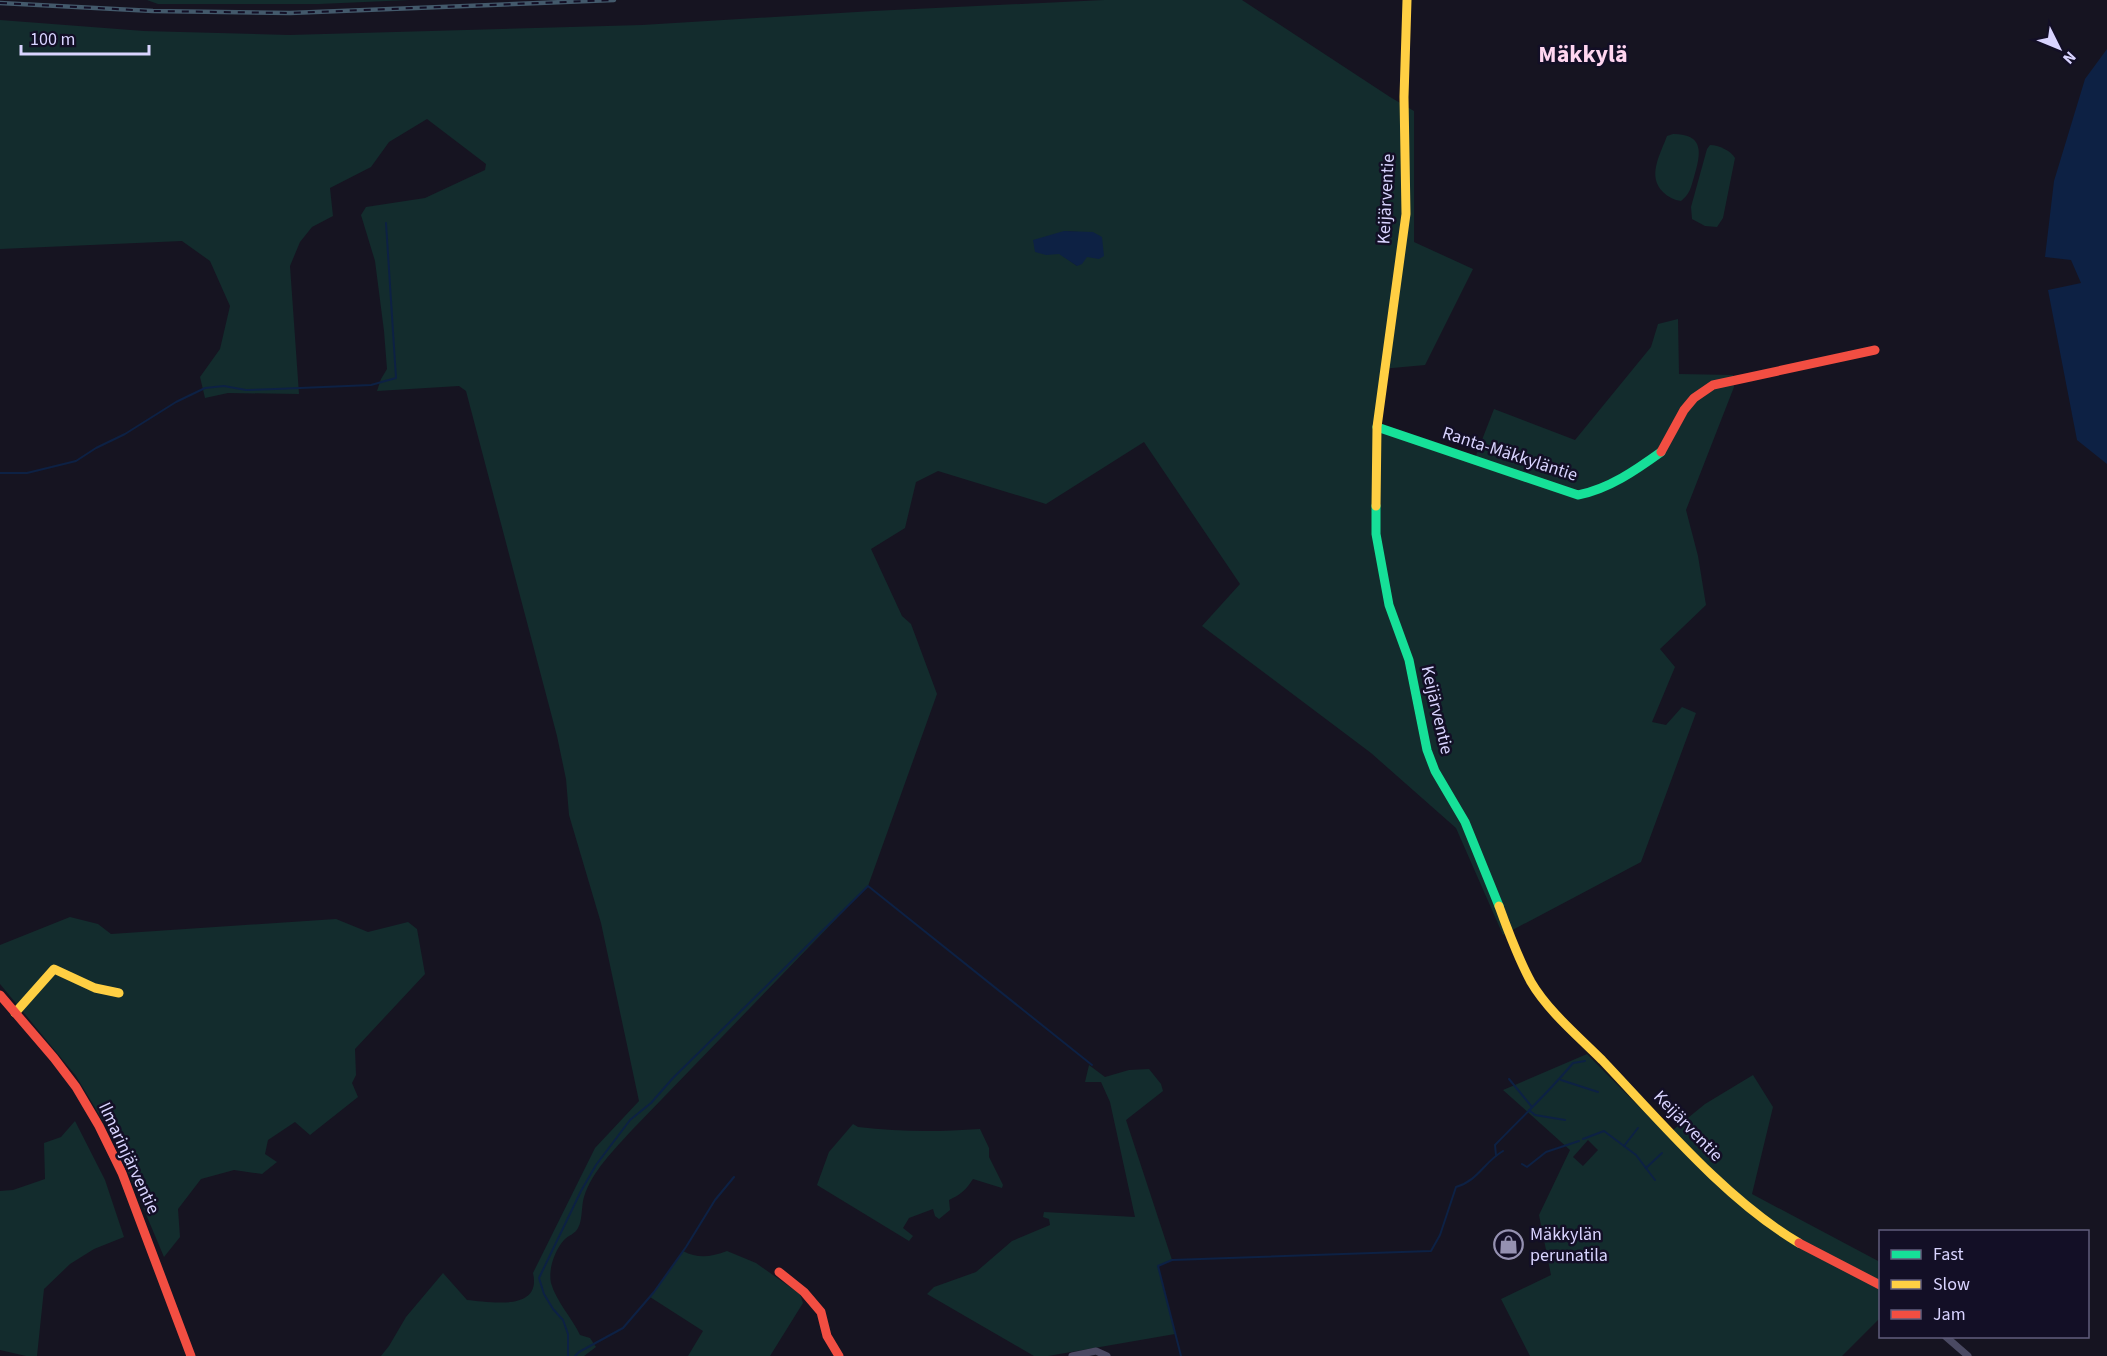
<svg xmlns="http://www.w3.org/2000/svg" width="2107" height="1356" font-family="'Source Sans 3',sans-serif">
<rect width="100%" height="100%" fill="#161421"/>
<g fill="#132c2d" fill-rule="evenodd">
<polygon points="147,0 410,0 319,4 158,4"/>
<path d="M1104,0H1242L1390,97L1414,111V242L1473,269L1425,365L1381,369L1373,429L1473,463L1494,409L1575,440L1651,347L1658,324L1678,319L1679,374L1733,375L1734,387L1686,510L1698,556L1706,605L1660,649L1675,667L1652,722L1666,725L1682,707L1696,713L1641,862L1503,935L1456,828L1371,753L1202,626L1240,584L1144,442L1046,504L938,471L916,482L905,528L871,549L902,616L911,624L937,694L868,886L632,1130C615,1149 592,1171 584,1197C581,1206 583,1219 578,1228C575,1234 569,1235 564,1240C555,1250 548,1269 551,1283C556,1301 572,1318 580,1335L590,1338L596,1347L584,1356H381L389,1346L406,1317L443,1273L467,1300C490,1302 542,1312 533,1273L595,1148L639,1101L601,923L569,815L566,779L557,736L466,391L459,386L377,391L381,379L387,369L384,331L375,261L361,215L366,207L425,198L485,170L486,164L427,119L389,142L371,167L330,188L333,216L312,227L300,242L290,266L299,394L228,393L205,398L200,377L220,349L230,306L210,261L182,241L0,249V20L144,31L289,35L642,25L873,11ZM1064,231L1078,232L1077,266L1059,253Z"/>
<path d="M1673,134C1705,134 1701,154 1694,177C1691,187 1690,194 1681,201C1674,200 1668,197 1663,192C1647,176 1660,155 1667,136Z"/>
<path d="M1710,145C1719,145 1731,151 1735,158L1723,218L1717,227L1705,226L1692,219L1691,207L1707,149Z"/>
<polygon points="70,917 98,924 111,934 336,919 368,932 408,922 417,929 425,974 355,1049 356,1075 352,1083 358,1097 310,1135 295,1122 268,1140 265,1154 277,1162 262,1174 234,1170 201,1179 178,1209 180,1237 164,1257 115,1141 76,1076 0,984 0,945"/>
<path d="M1587,1054L1667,1135L1705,1104L1753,1075L1773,1107L1752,1194L1880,1262V1318L1842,1356H1530L1501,1299L1551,1275L1539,1215L1570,1150L1503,1090ZM1588,1140L1598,1150L1583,1166L1573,1157Z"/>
<polygon points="1089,1065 1105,1077 1129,1070 1149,1069 1161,1084 1163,1091 1126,1120 1172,1260 1158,1266 1175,1334 1048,1356 1034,1356 927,1294 934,1287 976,1272 1012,1241 1050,1225 1049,1219 1043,1217 1044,1212 1135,1217 1110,1102 1101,1082 1085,1082"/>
<polygon points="75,1121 105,1180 124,1237 94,1249 70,1264 44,1289 37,1356 26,1356 0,1350 0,1191 13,1190 45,1179 44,1143 61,1137"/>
<path d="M853,1124L858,1127C899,1132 938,1132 980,1129L989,1148V1157L1003,1185L1002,1188L973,1179C966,1190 960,1195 949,1200L950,1210L939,1219L935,1216L933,1209L909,1218L903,1228L913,1236L909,1241L817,1185L829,1152Z"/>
<path d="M683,1251C698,1259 711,1257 727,1251L756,1263L800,1294L803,1303L770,1356H688L703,1331L650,1297Z"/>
</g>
<g fill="#0d2144">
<polygon points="2107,49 2107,464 2077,440 2048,290 2081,283 2071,260 2045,257 2054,181 2085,79"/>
<polygon points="1064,231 1093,232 1102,237 1104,256 1099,259 1087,257 1082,264 1077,266 1059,254 1046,255 1035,252 1033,240"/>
</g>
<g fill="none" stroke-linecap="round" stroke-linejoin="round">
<g stroke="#0d2144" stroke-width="2">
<polyline points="0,473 27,473 76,461 96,448 125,434 176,402 205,388 224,386 246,390 276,389 371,385 396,378 386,223"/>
<polyline points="1509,1079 1532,1107"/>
<polyline points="1561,1080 1598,1092"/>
<polyline points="1529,1110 1535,1115 1565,1120"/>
<polyline points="1583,1139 1604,1131 1636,1155 1655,1180"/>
<polyline points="1624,1146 1638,1128"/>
<path d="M1496,1155L1495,1145C1521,1118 1549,1092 1573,1063L1585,1061"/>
<polyline points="1522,1164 1527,1167 1546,1152 1579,1141"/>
<polyline points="1646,1168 1662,1153"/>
<polyline points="568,1356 568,1334 563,1320 553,1309 544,1294 539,1278 581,1191 596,1165 630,1120 651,1103 673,1078 868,886 1092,1065"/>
<polyline points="575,1356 579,1352 623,1328 654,1292 686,1247 715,1200 734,1177"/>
<path d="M1181,1356L1158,1266L1172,1260L1431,1251L1440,1235L1456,1187C1479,1180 1484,1162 1503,1151"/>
</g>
<g stroke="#4a4962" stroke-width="7">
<polyline points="1945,1336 1968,1356"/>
<polyline points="1072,1356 1096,1351 1107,1356"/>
</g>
<g stroke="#16e098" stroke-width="9">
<path d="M1377,427L1578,495C1609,489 1636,470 1661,452"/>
<polyline points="1376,506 1376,534 1389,605 1409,660 1427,750 1435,771 1465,822 1499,906"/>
</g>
<g stroke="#ffcf43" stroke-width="9">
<polyline points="1376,506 1377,427 1406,214 1404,97 1407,0"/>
<path d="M1499,906C1508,931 1518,958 1531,982C1548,1011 1578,1036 1602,1060C1660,1121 1726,1200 1799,1243"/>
<polyline points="15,1013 54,969 95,988 119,993"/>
</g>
<g stroke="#f24e42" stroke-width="9">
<polyline points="1661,452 1684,410 1694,398 1713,385 1875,350"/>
<polyline points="0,995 54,1058 76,1087 99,1126 122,1173 191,1356"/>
<polyline points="1799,1243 1880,1285"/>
<polyline points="779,1272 804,1292 821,1312 827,1336 839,1356"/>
</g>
<defs>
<polyline id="rail" points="0,3 153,11 290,13 614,0"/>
</defs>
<use href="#rail" stroke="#43596b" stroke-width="4.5"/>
<use href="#rail" stroke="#130f26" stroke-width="2" stroke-dasharray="7" stroke-linecap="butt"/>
</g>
<defs>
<symbol id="shop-ring" viewBox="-11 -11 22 22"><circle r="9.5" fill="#130f26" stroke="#9591b1" stroke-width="1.5"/><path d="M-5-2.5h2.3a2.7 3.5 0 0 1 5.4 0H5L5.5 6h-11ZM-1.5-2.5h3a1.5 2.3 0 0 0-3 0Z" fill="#9591b1"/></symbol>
</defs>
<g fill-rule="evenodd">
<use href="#shop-ring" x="1492" y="1228" width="33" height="33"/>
</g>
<g text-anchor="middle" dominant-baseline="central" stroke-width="5" stroke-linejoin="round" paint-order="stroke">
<g font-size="18" fill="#d9d4ff" stroke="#130f26">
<text transform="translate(1386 199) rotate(-87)">Keijärventie</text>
<text transform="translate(1510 454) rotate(18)">Ranta-Mäkkyläntie</text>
<text transform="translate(1437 710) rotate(77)">Keijärventie</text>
<text transform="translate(1688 1126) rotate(46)">Keijärventie</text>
<text transform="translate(129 1158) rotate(65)">Ilmarinjärventie</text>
</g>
<g font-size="18" fill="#d9d4ff" stroke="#130f26" text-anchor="start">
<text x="1530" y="1234">Mäkkylän<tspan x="1530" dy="21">perunatila</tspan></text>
</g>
<g font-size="24" font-weight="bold" fill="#ffd6f0" stroke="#130f26">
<text x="1583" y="54">Mäkkylä</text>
</g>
</g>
<rect x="1879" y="1230" width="210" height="108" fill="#130f26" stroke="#625e7d" stroke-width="1.5"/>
<rect x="1891" y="1250" width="30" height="9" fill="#16e098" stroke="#625e7d" stroke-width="1.5"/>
<text x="1933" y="1260" font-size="18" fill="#d9d4ff">Fast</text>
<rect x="1891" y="1280" width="30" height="9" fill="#ffcf43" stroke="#625e7d" stroke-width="1.5"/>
<text x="1933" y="1290" font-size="18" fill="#d9d4ff">Slow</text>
<rect x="1891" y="1310" width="30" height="9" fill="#f24e42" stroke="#625e7d" stroke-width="1.5"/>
<text x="1933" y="1320" font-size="18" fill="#d9d4ff">Jam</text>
<g transform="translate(2059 48) rotate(133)" stroke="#130f26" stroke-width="4.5" paint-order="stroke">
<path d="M0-4.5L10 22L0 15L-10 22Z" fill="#d9d4ff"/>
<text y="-9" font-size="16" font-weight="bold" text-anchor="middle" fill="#d9d4ff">N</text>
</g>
<path d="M21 45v9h128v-9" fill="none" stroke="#d9d4ff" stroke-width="3"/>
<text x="30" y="45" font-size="18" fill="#d9d4ff" stroke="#130f26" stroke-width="4.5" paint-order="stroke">100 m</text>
</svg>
